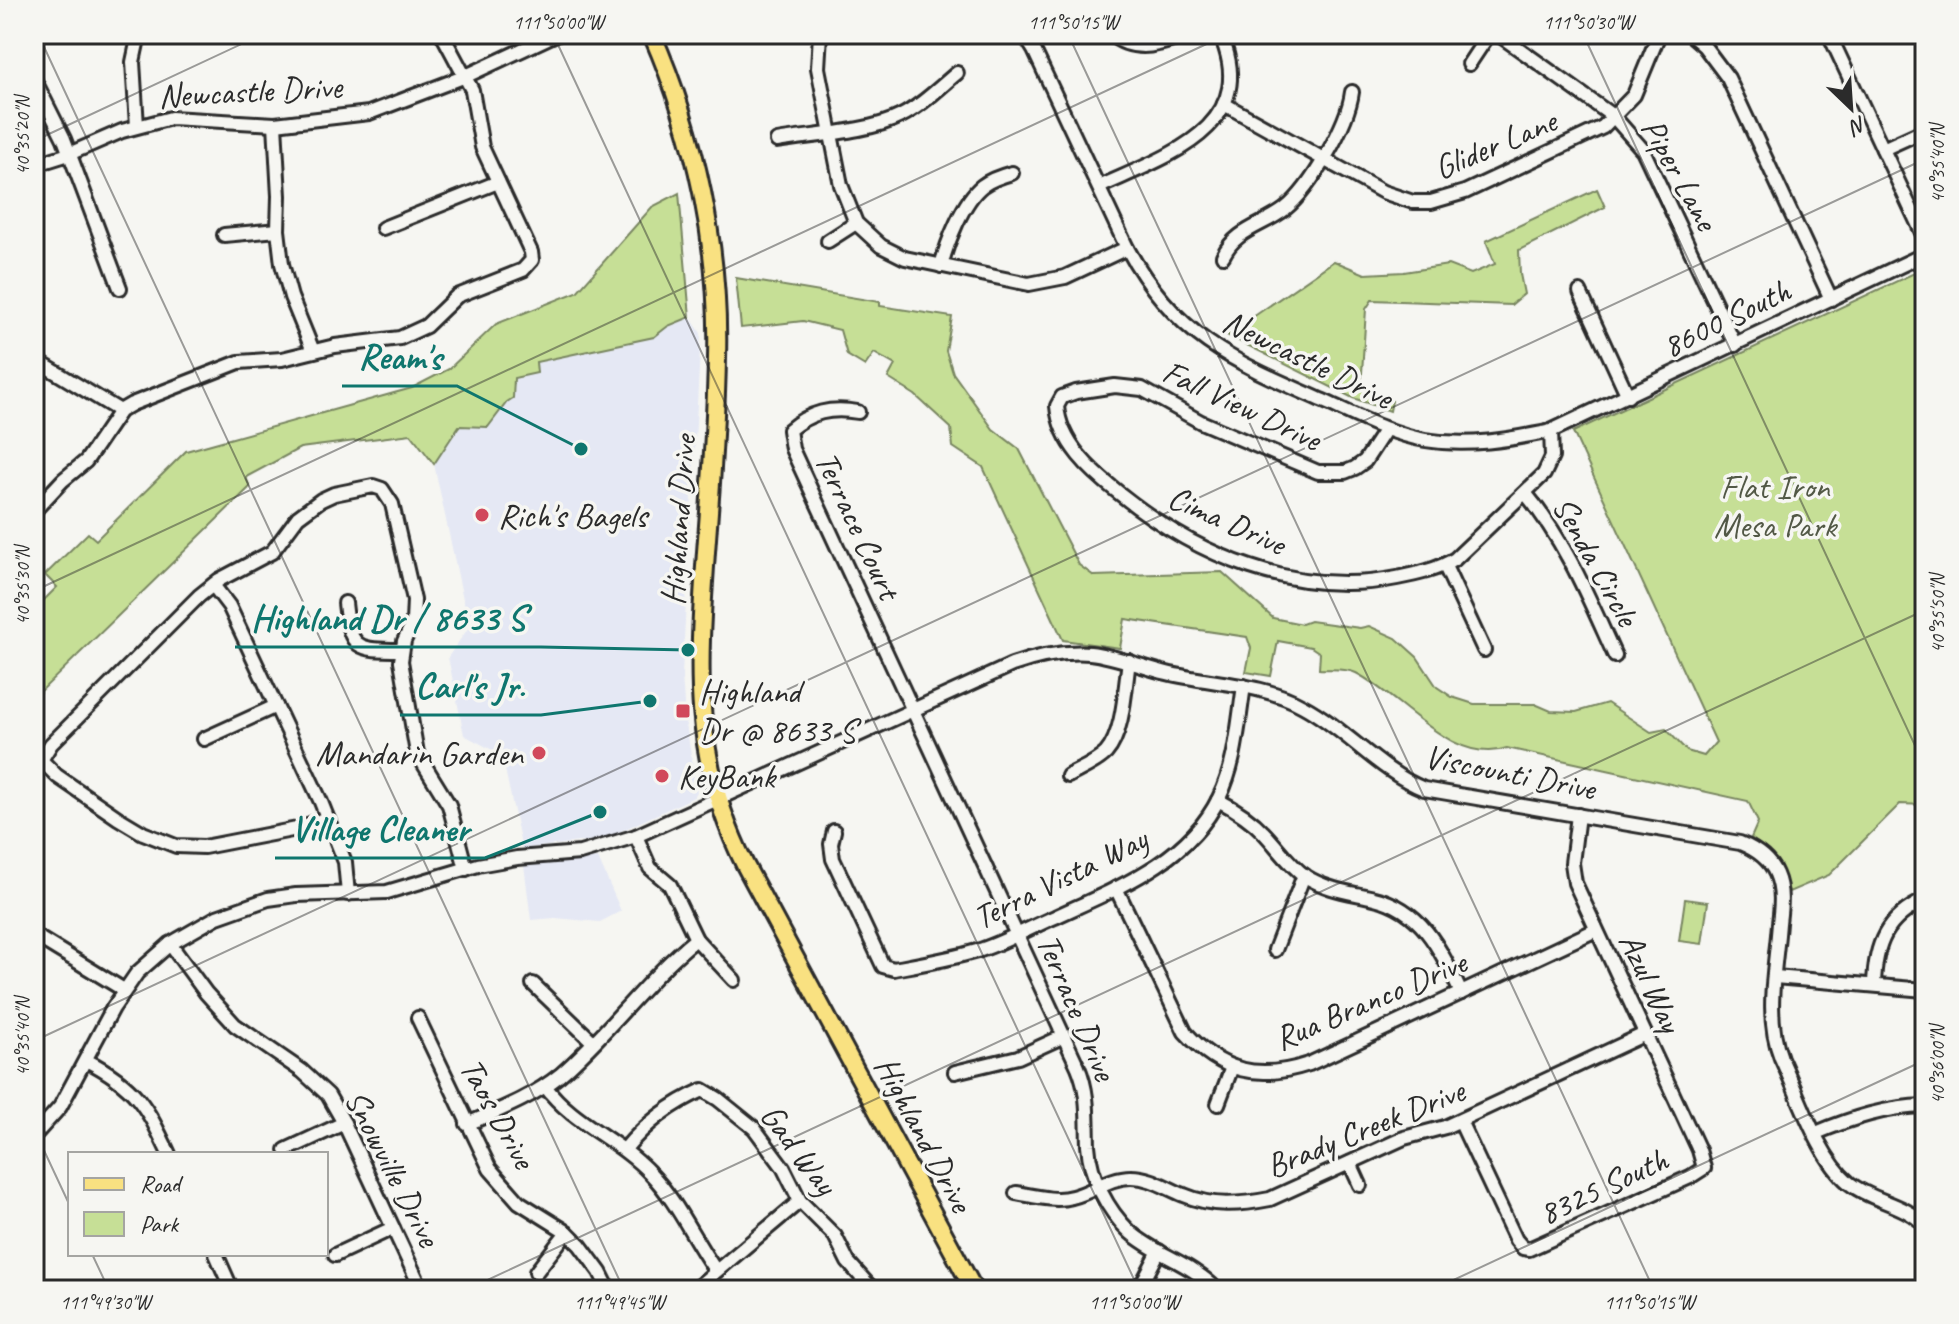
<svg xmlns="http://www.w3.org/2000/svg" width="1959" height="1324" font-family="Caveat,sans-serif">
<rect width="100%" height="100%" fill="#f6f6f2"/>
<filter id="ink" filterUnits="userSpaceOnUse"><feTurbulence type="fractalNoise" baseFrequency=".0125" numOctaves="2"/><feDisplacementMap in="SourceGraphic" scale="16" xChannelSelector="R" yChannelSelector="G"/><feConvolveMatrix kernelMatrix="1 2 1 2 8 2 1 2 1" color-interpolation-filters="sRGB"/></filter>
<g filter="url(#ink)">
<g fill="#e5e8f4">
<polygon points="690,317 701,333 682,675 685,718 697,792 694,797 604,839 522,849 502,755 464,735 448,657 469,627 434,464 459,426 488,426 507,401 514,377 535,362 654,337 668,326"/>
<polygon points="598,858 621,911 600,922 555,918 531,920 524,865"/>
</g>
<g fill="#c6df96" stroke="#788560" stroke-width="2">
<polygon points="1597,189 1605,207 1519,250 1520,274 1524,294 1511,305 1372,300 1366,309 1361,389 1392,401 1390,411 1353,398 1227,335 1334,261 1365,274 1404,272 1448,265 1471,274 1495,264 1486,241"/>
<polygon points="679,193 690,317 668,326 654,337 536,362 537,373 514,378 513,398 507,402 488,427 459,426 434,464 411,434 300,448 246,477 250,487 34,698 34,610 57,587 45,575 88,533 96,540 186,451 412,388 449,369 496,324 577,292 652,207"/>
<path d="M1925,268V805L1900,804L1829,875L1789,892C1782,866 1773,853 1751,838L1758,822L1748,801L1507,748C1453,767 1400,695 1356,673C1346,668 1330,670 1319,669L1320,653L1311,647L1278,641L1271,676L1246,672L1251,648L1247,637L1125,619L1120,648L1063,640L983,467L953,447L951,428L915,395L888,378L895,365L874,353L865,366L847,355L840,330L803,321L741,328L736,278L880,302V306L952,317L946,351L953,373L993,429L1019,449L1079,565L1094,576L1222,572L1273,618L1302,624L1310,621L1360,628L1369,626L1396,638L1417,657L1437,687L1452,697L1474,704H1535L1551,711L1576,712L1607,703L1651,732L1666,729L1687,751L1704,756L1716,742L1573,432Z"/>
<polygon points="1685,899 1708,902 1702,944 1679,941"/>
</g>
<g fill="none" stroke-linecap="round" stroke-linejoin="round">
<defs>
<g id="minor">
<polyline points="820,34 818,68 841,185 856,223 881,246 905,258 1029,284 1065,277 1127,248"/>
<path d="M1024,34L1034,50L1127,248C1177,340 1237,363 1328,403C1359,417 1391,434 1425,440C1468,447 1508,440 1551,431L1925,254"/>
<path d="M1110,34C1136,55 1162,44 1191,34"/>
<polyline points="1498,34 1614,117 1643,150 1735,345"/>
<polyline points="1690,34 1704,46 1728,78 1831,299"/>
<polyline points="1829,34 1925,239"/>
<polyline points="1469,64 1489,34"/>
<polyline points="34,79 64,139 120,288"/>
<polyline points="1224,104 1383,192 1413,202 1431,202 1465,192 1603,127 1634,95 1659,34"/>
<polyline points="275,124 279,196 278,230 282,264 291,297 313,351"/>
<polyline points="137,126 133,62 139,34"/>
<path d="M777,141C812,135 870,132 901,116C921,106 939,88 957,73"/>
<polyline points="1883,149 1925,130"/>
<polyline points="34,165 69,154 122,131 171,118 275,124 369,113 466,76 556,34"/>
<path d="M1099,187C1164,157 1262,128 1220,34"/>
<polyline points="383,228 498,182"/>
<polyline points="224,235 278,230"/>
<polyline points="828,241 856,223"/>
<path d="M1223,256C1236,229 1263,226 1285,209C1311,188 1348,124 1352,92"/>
<path d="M941,266C947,243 963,201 982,186C991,179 1001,176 1012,173"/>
<polyline points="1580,292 1628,396"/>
<polyline points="34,359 120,411"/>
<path d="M858,412C831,407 810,412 789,430L792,449L1078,1067C1089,1093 1087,1117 1088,1145C1090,1177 1107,1210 1130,1232C1157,1256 1189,1261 1217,1290"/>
<path d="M1386,429L1365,461L1355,468L1345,472H1318L1201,422L1142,389L1115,386L1076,392L1062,397L1057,406C1060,443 1091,471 1119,493C1197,556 1296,598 1397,578C1417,574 1437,570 1455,559L1544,474L1552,457L1551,431"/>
<path d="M1526,494C1566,542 1589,599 1615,656"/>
<polyline points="34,511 63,480 86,461 120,411 132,404 239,362 282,359 335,346 400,338 426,326 457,296 523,270 532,260 531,252 482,147 472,90 442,34"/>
<polyline points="1445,566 1484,650"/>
<polyline points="213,585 229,606 321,802 345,862 348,894"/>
<path d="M345,603C350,650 357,650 401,650"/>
<polyline points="204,739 276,706"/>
<path d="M1068,776C1081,769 1096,763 1106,753C1124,733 1125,686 1129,661"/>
<path d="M1218,800C1235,809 1250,818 1263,832C1277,846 1288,864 1305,876C1327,890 1349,892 1374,898C1423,909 1441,951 1461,993"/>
<polyline points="327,818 297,829 204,847 176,846 143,833 118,818 57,776 41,760 51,744 199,596 219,580 272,552 298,517 321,500 334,494 373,486 382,489 392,504 414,600 413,622 404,641 401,661 417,753 449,805 466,869"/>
<path d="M834,831L831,844L833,859L883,966L894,969C921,964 950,959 977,951C1004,943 1029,928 1055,917C1115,889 1188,862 1219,798C1236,764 1238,724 1244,686"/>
<polyline points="636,836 650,868 670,885 696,939 734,980"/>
<path d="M1116,888L1185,1032C1221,1072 1258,1081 1309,1064L1596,930"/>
<polyline points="34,935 124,990"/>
<polyline points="170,944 206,993 235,1025 302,1071 328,1095 344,1123 422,1290"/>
<polyline points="1275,950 1304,875"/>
<polyline points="1775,977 1925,990"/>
<polyline points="533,984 593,1042"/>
<path d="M1874,985C1875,944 1886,918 1925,900"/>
<polyline points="418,1018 490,1169 519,1202 567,1232 580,1245 600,1272 609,1290"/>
<path d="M86,1060C136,1086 146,1105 169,1154"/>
<polyline points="955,1072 1018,1057 1064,1036"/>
<path d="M545,1086C573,1124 618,1139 650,1173C678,1202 693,1239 716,1271"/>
<polyline points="1218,1104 1232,1067"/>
<polyline points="1460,1121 1516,1240 1523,1248 1529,1249 1690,1177 1704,1168 1699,1150 1575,883 1572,863 1578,815"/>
<path d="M467,1124C499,1110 533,1097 560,1075C609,1033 646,979 696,939"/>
<path d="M1816,1133C1852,1118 1886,1107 1925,1106"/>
<path d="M34,1136L60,1107L113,1008L137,973L170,944L217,917L268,899L296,895L387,892L478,865L517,858L580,853L636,836L1012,665C1038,656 1064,651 1090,653C1117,656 1141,667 1167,673C1212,684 1262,683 1303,706C1346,729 1379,771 1424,789L1740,843C1755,849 1769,858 1776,874C1783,890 1781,907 1779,923C1776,967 1764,1016 1781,1058C1799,1096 1818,1157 1849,1183C1873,1202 1904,1203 1925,1225"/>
<path d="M625,1149C647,1122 671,1104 703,1090L718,1099L754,1128L783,1167L800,1201L835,1236L848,1262L873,1290"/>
<polyline points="286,1150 344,1123"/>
<polyline points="1350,1163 1360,1185"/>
<path d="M1016,1193C1034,1196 1055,1202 1072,1197C1093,1192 1109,1177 1131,1177C1151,1177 1166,1188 1184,1195C1212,1207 1240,1205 1270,1199L1404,1138L1445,1127L1645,1034"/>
<polyline points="216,1254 232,1290"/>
<polyline points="335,1255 393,1228"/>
<polyline points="536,1272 567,1232"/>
<polyline points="694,1290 800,1201"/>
<polyline points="1131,1290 1143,1282 1159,1251"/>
<polyline points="1918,1290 1925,1289"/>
</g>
<path id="major" d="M652,34C696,135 720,248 717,358C716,423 711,487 706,552C698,668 691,757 745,865L974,1290"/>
</defs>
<use href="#minor" stroke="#2b2b2b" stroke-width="18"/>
<use href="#major" stroke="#2b2b2b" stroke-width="22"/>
<use href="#minor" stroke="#f6f6f2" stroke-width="12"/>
<use href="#major" stroke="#f9e181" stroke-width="16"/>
</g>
</g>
<path fill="none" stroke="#2b2b2b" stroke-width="2" stroke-opacity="0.45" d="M38,34L624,1290M553,34L1139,1290M1068,34L1654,1290M1583,34L1925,767M34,141L263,34M34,591L1228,34M34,1041L1925,159M34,1129L70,1206M92,1254L109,1290M466,1290L1925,610M1432,1290L1925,1060"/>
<g fill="#d1495b" stroke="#f6f6f2" stroke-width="3">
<circle cx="482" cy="515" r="8"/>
<rect x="675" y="703" width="16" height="16" rx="4"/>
<circle cx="539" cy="753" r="8"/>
<circle cx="662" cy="776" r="8"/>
</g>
<g text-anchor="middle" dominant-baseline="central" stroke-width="7" stroke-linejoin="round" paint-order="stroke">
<g font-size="34" fill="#2b2b2b" stroke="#f6f6f2">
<text transform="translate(250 91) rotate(-3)">Newcastle Drive</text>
<text transform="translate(1495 144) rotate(-23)">Glider Lane</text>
<text transform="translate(1680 174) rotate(61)">Piper Lane</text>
<text transform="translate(1726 318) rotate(-26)">8600 South</text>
<text transform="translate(1308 359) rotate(26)">Newcastle Drive</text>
<text transform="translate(1242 405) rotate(25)">Fall View Drive</text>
<text transform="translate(678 520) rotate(-86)">Highland Drive</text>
<text transform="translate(1227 520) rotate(24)">Cima Drive</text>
<text transform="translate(858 525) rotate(65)">Terrace Court</text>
<text transform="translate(1596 561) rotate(61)">Senda Circle</text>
<text transform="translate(1510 772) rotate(11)">Viscounti Drive</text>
<text transform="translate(1060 878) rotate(-26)">Terra Vista Way</text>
<text transform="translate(1651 982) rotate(65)">Azul Way</text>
<text transform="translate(1370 1000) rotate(-23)">Rua Branco Drive</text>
<text transform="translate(1077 1007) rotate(67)">Terrace Drive</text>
<text transform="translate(498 1113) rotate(61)">Taos Drive</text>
<text transform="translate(1365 1128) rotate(-22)">Brady Creek Drive</text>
<text transform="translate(924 1134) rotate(62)">Highland Drive</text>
<text transform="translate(799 1149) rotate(53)">Gad Way</text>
<text transform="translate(393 1168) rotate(63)">Snowville Drive</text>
<text transform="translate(1603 1186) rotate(-25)">8325 South</text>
</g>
<g font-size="34" fill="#525846" stroke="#f6f6f2">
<text x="1775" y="486">Flat Iron<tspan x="1775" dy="39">Mesa Park</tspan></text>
</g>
<g font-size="34" fill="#2b2b2b" stroke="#f6f6f2" text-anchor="start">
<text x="498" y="515">Rich's Bagels</text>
<text x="699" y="691">Highland<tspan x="699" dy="39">Dr @ 8633 S</tspan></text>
<text x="523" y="753" text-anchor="end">Mandarin Garden</text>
<text x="678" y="776">KeyBank</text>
</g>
</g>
<path fill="none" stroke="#0f766e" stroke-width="3" d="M581 449L457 386H342M688 650L541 647H235M650 701L541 715H400M600 812L485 858H275"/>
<g fill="#0f766e" stroke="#f6f6f2" stroke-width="3">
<circle cx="581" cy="449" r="8"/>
<circle cx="688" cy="650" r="8"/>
<circle cx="650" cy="701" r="8"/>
<circle cx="600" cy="812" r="8"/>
</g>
<g font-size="36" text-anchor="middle" font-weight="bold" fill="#0f766e" stroke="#f6f6f2" stroke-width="7" stroke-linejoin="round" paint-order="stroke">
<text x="400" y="369">Ream's</text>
<text x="388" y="630">Highland Dr / 8633 S</text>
<text x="470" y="698">Carl's Jr.</text>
<text x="380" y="841">Village Cleaner</text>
</g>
<rect width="1959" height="1324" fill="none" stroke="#f6f6f2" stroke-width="88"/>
<rect x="68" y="1152" width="260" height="104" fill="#f6f6f2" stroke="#a5a5a2" stroke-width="2"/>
<rect x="84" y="1178" width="40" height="12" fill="#f9e181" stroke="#a5a5a2" stroke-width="2"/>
<text x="140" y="1192" font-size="24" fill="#2b2b2b">Road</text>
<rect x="84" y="1212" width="40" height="24" fill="#c6df96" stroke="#a5a5a2" stroke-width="2"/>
<text x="140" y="1232" font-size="24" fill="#2b2b2b">Park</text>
<g transform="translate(1851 108) rotate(155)" stroke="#f6f6f2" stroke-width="6" paint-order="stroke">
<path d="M0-6L14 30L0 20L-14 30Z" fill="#2b2b2b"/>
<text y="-12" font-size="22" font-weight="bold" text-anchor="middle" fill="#2b2b2b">N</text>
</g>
<rect x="44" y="44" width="1871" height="1236" fill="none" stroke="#2b2b2b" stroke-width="3"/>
<g font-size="20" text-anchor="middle" fill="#2b2b2b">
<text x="558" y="29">111°50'00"W</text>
<text x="1073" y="29">111°50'15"W</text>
<text x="1588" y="29">111°50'30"W</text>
<text transform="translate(22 136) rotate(-90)" y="7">40°35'20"N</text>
<text transform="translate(1937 164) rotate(-90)" y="7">40°35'40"N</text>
<text transform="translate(22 586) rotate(-90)" y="7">40°35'30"N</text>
<text transform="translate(1937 614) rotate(-90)" y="7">40°35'50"N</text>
<text transform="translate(22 1037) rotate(-90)" y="7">40°35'40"N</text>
<text transform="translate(1937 1065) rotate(-90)" y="7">40°36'00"N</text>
<text x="105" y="1309">111°49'30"W</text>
<text x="619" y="1309">111°49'45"W</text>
<text x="1134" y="1309">111°50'00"W</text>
<text x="1649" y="1309">111°50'15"W</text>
</g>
</svg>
